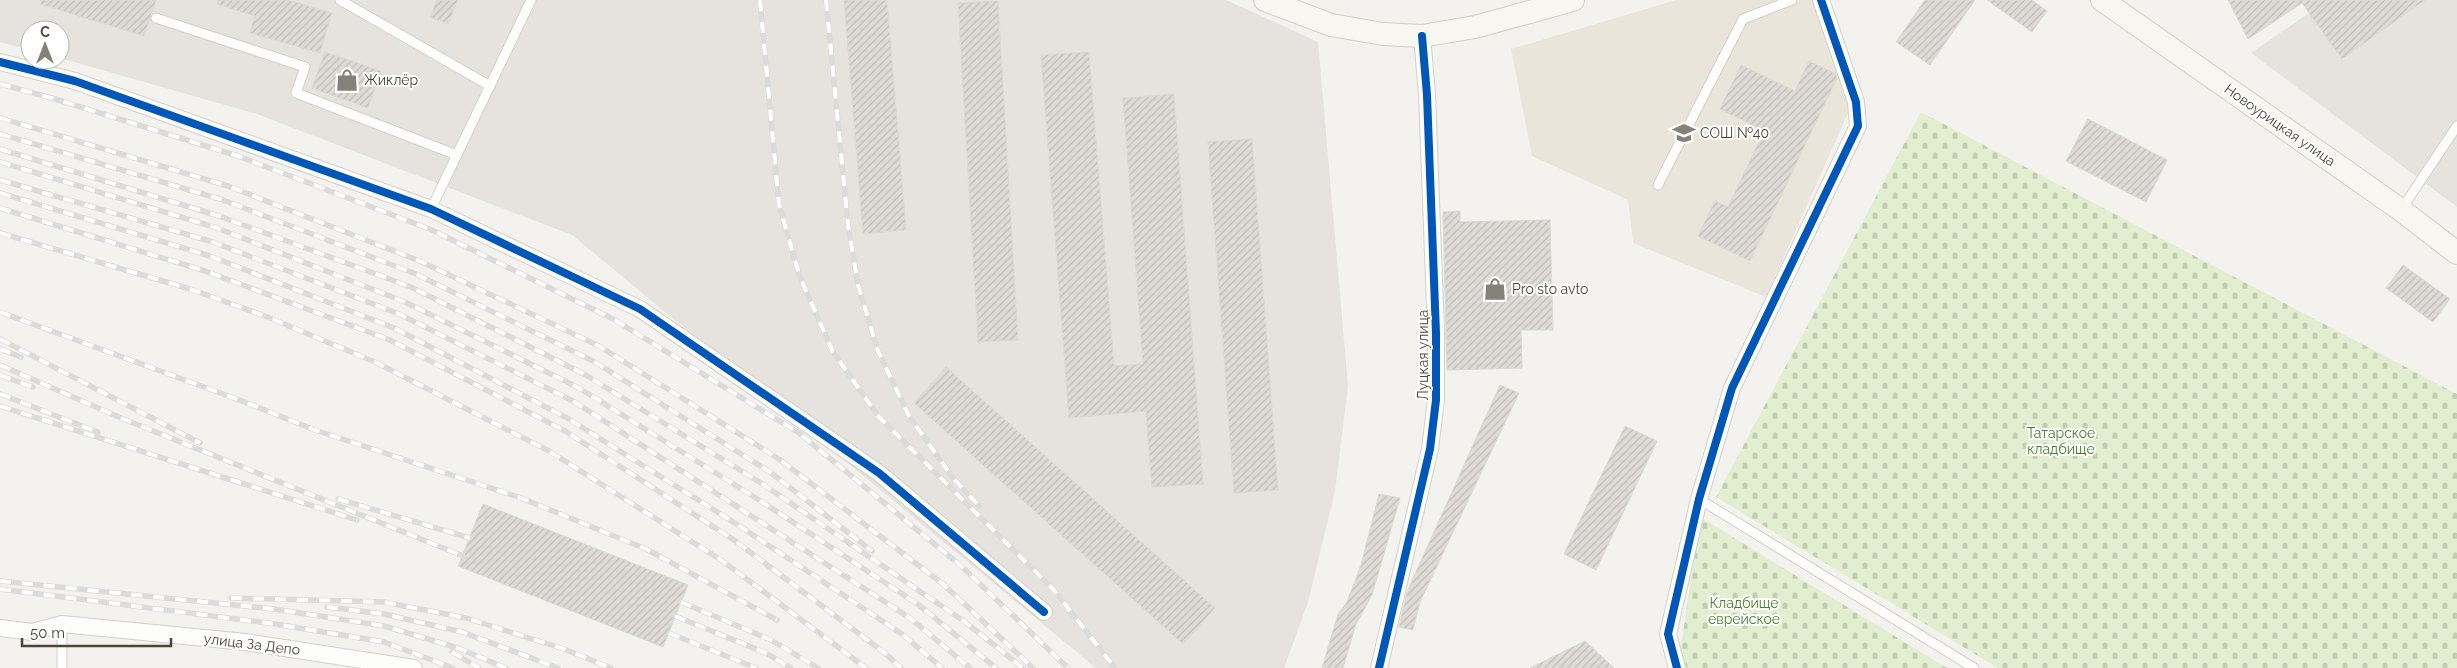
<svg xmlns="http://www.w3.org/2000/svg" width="2457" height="668" font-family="Raleway,sans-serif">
<defs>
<pattern id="cemetery-stones" width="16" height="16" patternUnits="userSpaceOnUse" patternTransform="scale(1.25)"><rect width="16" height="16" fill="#e1eecf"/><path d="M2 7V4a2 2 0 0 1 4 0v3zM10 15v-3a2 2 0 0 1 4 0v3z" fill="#c3cdb2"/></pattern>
<pattern id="building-hatch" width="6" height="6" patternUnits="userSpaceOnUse" patternTransform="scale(1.25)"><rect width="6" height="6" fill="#dedbd6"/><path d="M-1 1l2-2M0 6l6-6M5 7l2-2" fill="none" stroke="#c0bdb8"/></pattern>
</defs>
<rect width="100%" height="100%" fill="#f4f2ee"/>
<g fill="#e6e2de">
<polygon points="0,0 1226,0 1318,42 1348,386 1335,491 1308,602 1284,668 1096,668 572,235 257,114 60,58 60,30 30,30 30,50 0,42"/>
<polygon points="2328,0 2457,0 2457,207 2251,53"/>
</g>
<polygon fill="#eae5da" points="1676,0 1812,0 1849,111 1766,297 1633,243 1628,200 1532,156 1511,49"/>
<g fill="url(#cemetery-stones)">
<polygon points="1921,112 2457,394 2457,668 1998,668 1716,497"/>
<polygon points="1700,517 1947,668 1687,668 1680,654"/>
</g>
<g fill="url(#building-hatch)" stroke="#dcd9d4">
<polygon points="41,0 156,0 144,36 40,4"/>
<polygon points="218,0 289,0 332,13 320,53 250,33 255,16 217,4"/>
<polygon points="437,0 458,0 448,24 430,17"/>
<polygon points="844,0 887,0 906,230 863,234"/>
<polygon points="1925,0 1975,0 1930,65 1896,42"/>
<polygon points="1987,0 2032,0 2047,11 2032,32"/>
<polygon points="2228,0 2425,0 2342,59 2302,3 2248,39"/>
<polygon points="998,1 1018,340 978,342 958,3"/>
<polygon points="325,52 381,71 368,108 312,88"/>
<polygon points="1089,52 1114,366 1143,364 1123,98 1174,94 1203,484 1152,487 1146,411 1069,418 1041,55"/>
<polygon points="1809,61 1836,74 1837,78 1750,261 1698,236 1715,201 1728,207 1764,131 1720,109 1741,65 1795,91"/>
<polygon points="2088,119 2167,160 2146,202 2066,161"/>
<polygon points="1252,139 1278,490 1234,493 1208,142"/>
<polygon points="1460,211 1460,222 1550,220 1553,330 1521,330 1522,368 1447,370 1443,212"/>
<polygon points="2403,265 2450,299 2433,322 2386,288"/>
<polygon points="946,367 1215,608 1183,644 914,403"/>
<polygon points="1500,385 1519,393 1420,602 1413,630 1399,627 1407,592"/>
<polygon points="1625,426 1657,441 1596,570 1564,554"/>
<polygon points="1379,494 1400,498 1372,595 1356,624 1343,668 1322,668 1338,614 1347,602 1361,565"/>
<polygon points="483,504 688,585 663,647 458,566"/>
<polygon points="1585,641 1614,668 1530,668"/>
</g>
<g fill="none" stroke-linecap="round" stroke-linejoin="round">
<defs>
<g id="lane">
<polyline points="340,0 490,86"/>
<polyline points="156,18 305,67 296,93 457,155"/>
<polyline points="1658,185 1743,19 1792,0"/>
<polyline points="431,209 531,0"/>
<polyline points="2401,210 2457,126"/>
<polyline points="1699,499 1974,668"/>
<polyline points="62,624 62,668"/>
</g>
<g id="street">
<polyline points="0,62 75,81 431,209 640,309 879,473 1044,612"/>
<polyline points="0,628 32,632 62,624 245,642 414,668"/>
<polyline points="1379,668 1430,449 1436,400 1436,333 1427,95 1422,36"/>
<polyline points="1677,668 1668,634 1699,499 1732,388 1858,126 1856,102 1821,0"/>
</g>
<g id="secondary">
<polyline points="1265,0 1331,25 1383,34 1422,36 1475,27 1573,0"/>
<polyline points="2102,0 2401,210 2457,253"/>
</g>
</defs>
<use href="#lane" stroke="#d2d0cb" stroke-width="11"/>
<use href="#street" stroke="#d2d0cb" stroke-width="18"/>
<use href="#secondary" stroke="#d3cfc5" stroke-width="24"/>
<use href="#lane" stroke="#fdfdfc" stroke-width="9"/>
<use href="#street" stroke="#fdfdfc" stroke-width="16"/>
<use href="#secondary" stroke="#f7f6f1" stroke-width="22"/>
<defs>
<g id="rail">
<polyline points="760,0 779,205 800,277 833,352 879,417 1053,589 1115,668"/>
<polyline points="826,0 848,225 858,285 878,351 909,416 953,478 979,506"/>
<polyline points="0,84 55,99 238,156 432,230 613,319 799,433 960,565 1068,668"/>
<polyline points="0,118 228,186 422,262 599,346 779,459 943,584 1033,668"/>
<polyline points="0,134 223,200 416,274 593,361 770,472 872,551"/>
<polyline points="0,149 219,216 411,287 584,374 761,483 965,622 1023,668"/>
<polyline points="0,162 217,228 405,302 579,388 756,498 919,605 996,668"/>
<polyline points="0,180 213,242 399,314 573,401 910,618 970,668"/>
<polyline points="0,193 210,256 394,328 567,418 738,525 902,634 942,668"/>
<polyline points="0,208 205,271 390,340 565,431 734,540 886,654 901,668"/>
<polyline points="0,233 190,289 265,316 375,362 549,451 721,560 866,668"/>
<polyline points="0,312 242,401 315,430 521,498 646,549 777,620"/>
<polyline points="0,339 200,443"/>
<polyline points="0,349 21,357"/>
<polyline points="0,365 121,418 463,556"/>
<polyline points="0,375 33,387"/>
<polyline points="0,394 98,432"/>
<polyline points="0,406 357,520"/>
<polyline points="338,499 470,538"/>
<polyline points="0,581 274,609 384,626 458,648 506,668"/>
<polyline points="0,589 275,624 384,642 453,668"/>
<polyline points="231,598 384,602 466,618 564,649 611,668"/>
<polyline points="681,602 771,640 818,668"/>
<polyline points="327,607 384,614 462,632 558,668"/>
<polyline points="675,616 766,653 791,668"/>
<polyline points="669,633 756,668"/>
<polyline points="452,652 479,668"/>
</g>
</defs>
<use href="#rail" stroke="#dbdbda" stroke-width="5.5"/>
<use href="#rail" stroke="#fff" stroke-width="4" stroke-dasharray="11" stroke-linecap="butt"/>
<defs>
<g id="cycleway">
<polyline points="0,62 75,81 431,209 640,309 879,473 1044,612"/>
<polyline points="1379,668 1430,449 1436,400 1436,333 1427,95 1422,36"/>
<polyline points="1677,668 1668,634 1699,499 1732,388 1858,126 1856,102 1821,0"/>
</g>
</defs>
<use href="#cycleway" stroke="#fff" stroke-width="11"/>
<use href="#cycleway" stroke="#0057b8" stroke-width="8"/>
</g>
<defs>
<symbol id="shop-bare" viewBox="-9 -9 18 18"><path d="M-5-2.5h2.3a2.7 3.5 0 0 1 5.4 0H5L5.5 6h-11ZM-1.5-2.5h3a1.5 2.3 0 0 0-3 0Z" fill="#868178" stroke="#fff" stroke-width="2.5" paint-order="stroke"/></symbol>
<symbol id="school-bare" viewBox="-9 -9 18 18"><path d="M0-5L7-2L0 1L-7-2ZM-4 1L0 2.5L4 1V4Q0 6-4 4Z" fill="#868178" stroke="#fff" stroke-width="2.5" paint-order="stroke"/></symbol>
</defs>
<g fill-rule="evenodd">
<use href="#shop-bare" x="331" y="64" width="32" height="32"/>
<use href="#school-bare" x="1668" y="117" width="32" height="32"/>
<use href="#shop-bare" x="1479" y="273" width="32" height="32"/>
</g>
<g text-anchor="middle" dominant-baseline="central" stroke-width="4" stroke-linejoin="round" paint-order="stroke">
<g font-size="14" fill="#4b4439" stroke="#fff" text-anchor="start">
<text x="364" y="80">Жиклёр</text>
<text x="1700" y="133">СОШ №40</text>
<text x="1512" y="289">Pro sto avto</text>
</g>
<g font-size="14" fill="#4b4439" stroke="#fff">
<text transform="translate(2280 125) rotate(35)">Новоурицкая улица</text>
<text transform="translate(1423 355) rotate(-90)">Луцкая улица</text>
<text transform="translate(252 644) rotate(7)">улица За Депо</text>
</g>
<g font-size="14" fill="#4a7f2a" stroke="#fff">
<text x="2061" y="433">Татарское<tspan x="2061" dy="16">кладбище</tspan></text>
<text x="1744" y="603">Кладбище<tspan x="1744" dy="16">еврейское</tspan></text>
</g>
</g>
<g transform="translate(45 45)"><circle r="24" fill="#ffffff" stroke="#b7b4b0"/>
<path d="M0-4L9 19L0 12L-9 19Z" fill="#868178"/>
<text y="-8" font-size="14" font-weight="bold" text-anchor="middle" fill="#4b4439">С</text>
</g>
<path d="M22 638v8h149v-8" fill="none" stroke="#4b4439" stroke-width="2.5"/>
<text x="30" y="638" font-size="15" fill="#4b4439" stroke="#ffffff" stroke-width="4" paint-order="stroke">50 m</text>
</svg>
